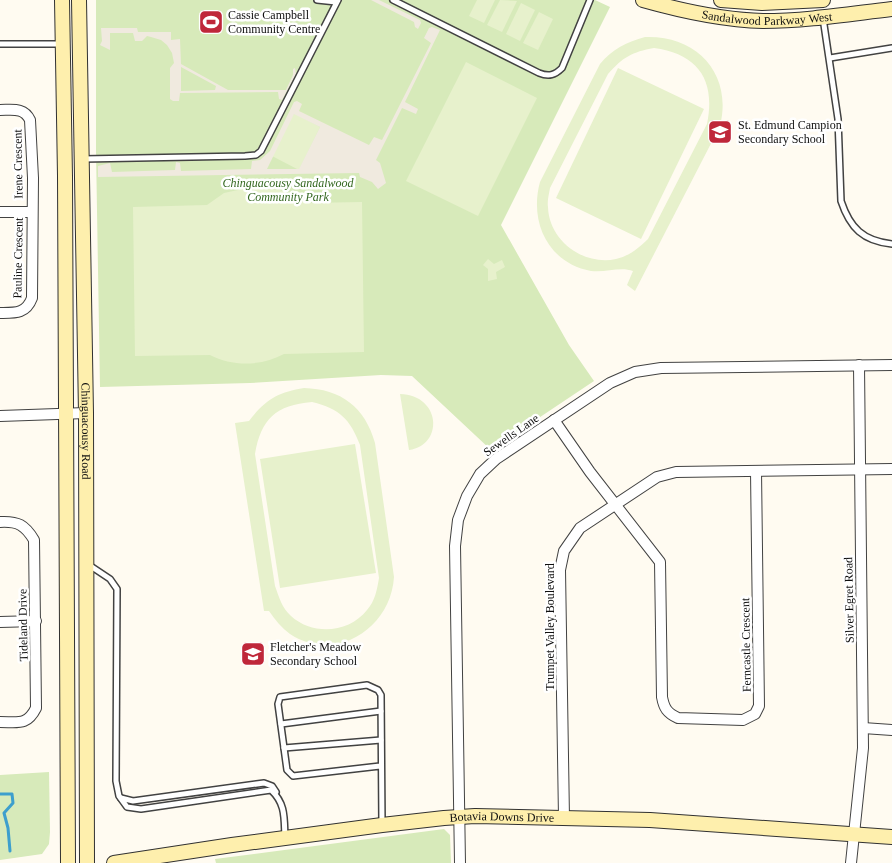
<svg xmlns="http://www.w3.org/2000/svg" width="892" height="863" font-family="'Times New Roman',serif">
<rect width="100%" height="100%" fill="#fffbf1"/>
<g fill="#d7eaba">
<polygon points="96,0 595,0 610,7 501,225 569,345 594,381 491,450 412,376 381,375 250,383 100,387 96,151"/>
<polygon points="49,772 50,832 49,844 42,854 0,860 0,775"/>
<polygon points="444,829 450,835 451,863 216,863 215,859"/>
</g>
<g fill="#e7f1cc" fill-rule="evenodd">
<polygon points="477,0 495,0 484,23 469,16"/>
<polygon points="500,0 517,1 502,32 487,25"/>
<polygon points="521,3 535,10 520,41 506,34"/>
<polygon points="539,12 553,19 538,50 523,43"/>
<path d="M645,37C697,35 733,74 720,126L635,291L627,285L633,271C620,266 606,273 591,271C548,263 529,222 540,182L600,64C612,49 627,42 645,37ZM654,48C698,54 716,80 707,124L648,239C639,248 629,256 616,259C584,266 549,241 548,207C547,201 549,194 550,188L608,74C623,57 632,52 654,48Z"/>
<polygon points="466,62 537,98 478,216 406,181"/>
<polygon points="618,68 704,109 641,239 556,198"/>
<polygon points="294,113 320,127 299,170 272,156"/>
<path d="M252,187L280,190L307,203L362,202L364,352L284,354C262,366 233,367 210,355L135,356L133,207L207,205L224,193Z"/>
<polygon points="488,259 494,264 502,260 505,267 496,272 497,279 488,281 488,269 483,265"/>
<path d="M304,388C341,389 365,407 375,443L394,577C391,628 336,664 290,634C282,628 275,620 269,611H264L235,423L249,421C265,400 278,392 304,388ZM312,402C340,409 350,419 360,445L379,578C377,590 375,601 367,610C349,633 313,636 291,616C282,608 279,597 275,586L255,454C261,419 276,405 312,402Z"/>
<path d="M400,394C441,395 444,445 409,450Z"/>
<polygon points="355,444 376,573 280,588 260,459"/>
</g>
<g fill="#f0eadf" fill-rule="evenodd">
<polygon points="371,0 379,0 420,20 421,23 418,29 415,27 414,22"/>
<path d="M432,27L440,30L405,102L418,109L416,114L402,108L376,160L380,163L386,183L378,189L372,182L360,177L359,173L98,177V166L110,163L112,172L175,170L176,162L180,163L181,171L251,169L252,161L260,160L270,151L294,102L297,101L302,104L299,111L369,145L374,137L382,140L431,43L424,38L429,28ZM294,114L320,127L299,169H267Z"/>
<path d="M101,28H137L138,32H171V40L180,39L181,64L228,90H286L293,75V69L295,68L296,74L282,100L279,99L278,92L180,93L179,101H173L170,99V68L174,63L172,53L167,45L161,40L151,37L147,36L142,41H135L133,33H110V50L100,45L102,41ZM181,67L216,86L215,90L181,91Z"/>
</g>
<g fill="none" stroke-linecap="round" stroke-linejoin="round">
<polyline stroke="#3d9fcd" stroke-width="3" points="0,794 12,794 13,803 4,813 8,828 10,851"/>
<defs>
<g id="lane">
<polyline points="317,0 336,2"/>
<path d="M393,0L539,73C549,77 555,75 562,68L590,0"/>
<path d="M823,18L838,119L841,201C850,228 863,241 892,244"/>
<polyline points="0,44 62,44"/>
<polyline points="830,58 892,48"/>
<polyline points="83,159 245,156 256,155 261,151 338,0"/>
<path d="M89,565L110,579L117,589L116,781L119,796L127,807L141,809L271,790C286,804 284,818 285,838"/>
<polyline points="281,724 381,711"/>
<polyline points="284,748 381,740"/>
<polyline points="380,766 293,776 287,770 278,704 280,697 367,685 378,690 381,695 382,825"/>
<polyline points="121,798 133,801 264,783 272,786 276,792"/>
</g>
<g id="street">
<path d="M0,110C12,110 24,107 30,120L33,178L32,298C26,314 15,313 0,313"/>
<polyline points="0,212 31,212"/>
<polyline points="0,416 86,413"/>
<path d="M554,420L590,472L660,562L662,697C664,708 667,713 678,718L743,720L755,714L759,706L756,471"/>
<path d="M0,522C18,521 25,525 34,540L36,708C27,726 18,722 0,722"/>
<polyline points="0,622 36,621"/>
<polyline points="863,728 892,730"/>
<polyline points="564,818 560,570 564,551 580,528 657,477 676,472 892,469"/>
<polyline points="460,863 455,546 458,520 467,496 480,474 496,459 610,383 635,372 661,368 892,365"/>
<polyline points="851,863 863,748 859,365"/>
</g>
<g id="secondary">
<polyline points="62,0 65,176 68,863"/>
<path id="s1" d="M79,0L86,413L87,863"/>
<path id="s2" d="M643,0C682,11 722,20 763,21C806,21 849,14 892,9"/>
<polyline points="721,0 762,3 823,0"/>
<path id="s3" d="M114,863L232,845L382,825L444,818L475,816L650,820L892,837"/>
</g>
</defs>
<use href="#lane" stroke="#424242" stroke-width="8"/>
<use href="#street" stroke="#424242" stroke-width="12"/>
<use href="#secondary" stroke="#313131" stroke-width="16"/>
<use href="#lane" stroke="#fff" stroke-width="5"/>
<use href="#street" stroke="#fff" stroke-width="10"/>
<use href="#secondary" stroke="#feefad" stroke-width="14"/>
</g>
<defs>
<symbol id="stadium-square" viewBox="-11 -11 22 22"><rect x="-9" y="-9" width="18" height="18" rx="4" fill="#bf273a" stroke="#fff"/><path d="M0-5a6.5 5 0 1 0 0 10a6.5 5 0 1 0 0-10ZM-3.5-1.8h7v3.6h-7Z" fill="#fff"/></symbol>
<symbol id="school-square" viewBox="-11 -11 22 22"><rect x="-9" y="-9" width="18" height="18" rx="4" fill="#bf273a" stroke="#fff"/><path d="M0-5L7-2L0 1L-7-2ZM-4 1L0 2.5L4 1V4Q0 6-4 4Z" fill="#fff"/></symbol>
</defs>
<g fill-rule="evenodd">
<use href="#stadium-square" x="197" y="8" width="28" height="28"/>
<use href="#school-square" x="706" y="118" width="28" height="28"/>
<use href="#school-square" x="239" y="640" width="28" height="28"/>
</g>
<g text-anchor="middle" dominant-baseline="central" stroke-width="5" stroke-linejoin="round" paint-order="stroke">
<g font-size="12" fill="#0f0f0f" stroke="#fff" text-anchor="start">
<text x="228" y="15">Cassie Campbell<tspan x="228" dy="14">Community Centre</tspan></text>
<text x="738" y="125">St. Edmund Campion<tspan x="738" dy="14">Secondary School</tspan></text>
<text x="270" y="647">Fletcher's Meadow<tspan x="270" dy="14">Secondary School</tspan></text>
</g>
<g font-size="12" fill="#0f0f0f" stroke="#fff">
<text stroke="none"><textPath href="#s2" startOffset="126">Sandalwood Parkway West</textPath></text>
<text transform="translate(18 164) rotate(-91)">Irene Crescent</text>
<text transform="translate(18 258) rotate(-89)">Pauline Crescent</text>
<text stroke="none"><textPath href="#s1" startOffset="431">Chinguacousy Road</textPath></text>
<text transform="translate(511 435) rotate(-35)">Sewells Lane</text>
<text transform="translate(849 600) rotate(-91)">Silver Egret Road</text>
<text transform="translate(23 625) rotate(-91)">Tideland Drive</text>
<text transform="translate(550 627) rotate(-90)">Trumpet Valley Boulevard</text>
<text transform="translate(746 645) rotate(-91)">Ferncastle Crescent</text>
<text stroke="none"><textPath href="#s3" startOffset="391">Botavia Downs Drive</textPath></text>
</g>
<g font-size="12" font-style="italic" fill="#33671f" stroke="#fff">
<text x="288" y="183">Chinguacousy Sandalwood<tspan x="288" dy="14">Community Park</tspan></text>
</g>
</g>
</svg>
